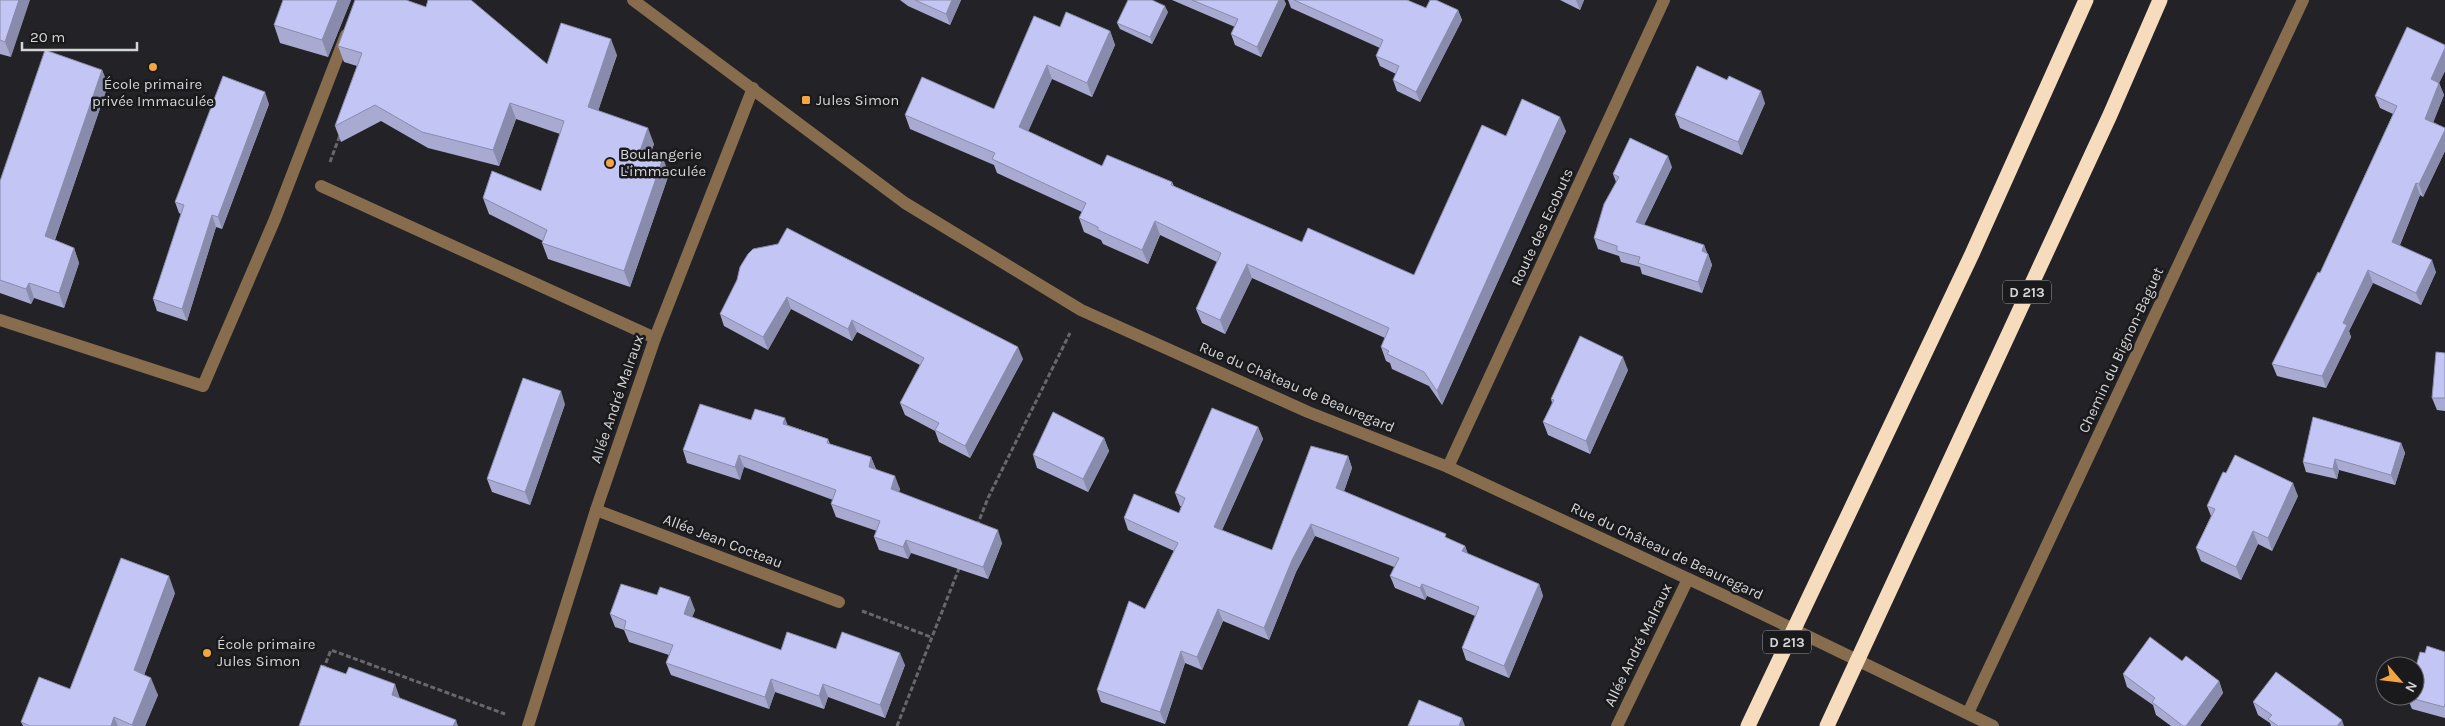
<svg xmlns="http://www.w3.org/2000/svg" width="2445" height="726" font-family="Karla,sans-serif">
<rect width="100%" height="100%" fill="#232327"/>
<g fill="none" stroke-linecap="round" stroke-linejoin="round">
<g stroke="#68686c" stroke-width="3" stroke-dasharray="5 2.5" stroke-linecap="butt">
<polyline points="330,162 340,135"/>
<polyline points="977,526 988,498 1070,333"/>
<polyline points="862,611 931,637"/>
<polyline points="323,670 331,650 505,714"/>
<polyline points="897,726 960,566"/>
</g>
<g stroke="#876c4e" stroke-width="12">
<polyline points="633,0 905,203 1081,310 1308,412 1448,467 1725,596 1993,726"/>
<polyline points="321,186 655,338"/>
<polyline points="0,320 203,386 275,219 346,35"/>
<polyline points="1448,467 1664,0"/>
<polyline points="596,510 839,602"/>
<polyline points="1968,713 2303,0"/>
<polyline points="528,726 596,510 655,338 753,88"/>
<polyline points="1617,726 1688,579"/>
</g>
<g stroke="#f6dbbd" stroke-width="15">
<polyline points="1748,726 1972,254 2086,0"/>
<polyline points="1827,726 2110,115 2160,0"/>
</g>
</g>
<g fill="#a8aad2">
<polygon points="0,0 11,57 0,54"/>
<polygon points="351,0 328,57 280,43 274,25"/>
<polygon points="900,0 961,0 950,25 908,6"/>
<polygon points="1172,0 1284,0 1286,4 1261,57 1235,45 1231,34 1235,27"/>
<polygon points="1288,0 1407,0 1426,8 1458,10 1462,20 1420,102 1397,91 1393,80 1396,74 1380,66 1376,56 1380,48 1291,8"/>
<polygon points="1560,0 1584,0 1580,10"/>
<polygon points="1168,12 1152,44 1120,29 1117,23"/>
<polygon points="1060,27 1110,31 1115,45 1092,97 1052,79 1028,131 1102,166 1172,182 1174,186 1302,242 1414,275 1506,136 1566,131 1442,405 1429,386 1392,369 1390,363 1386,361 1381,347 1385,338 1252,278 1225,334 1202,323 1196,309 1217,262 1160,235 1148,264 1103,244 1101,240 1084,232 1079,218 1082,212 997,173 994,165 910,129 905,115 994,109"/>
<polygon points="2445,45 2445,71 2439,83 2444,95 2433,122 2445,128 2445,151 2423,197 2420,195 2400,245 2436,272 2421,305 2373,283 2349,331 2351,337 2326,388 2277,376 2272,364 2320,273 2393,114 2380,108 2375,96"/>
<polygon points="338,46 547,64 617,55 598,111 654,144 650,154 669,174 630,287 548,259 542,243 543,241 489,214 483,198 541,191 560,134 516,119 499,166 428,148 381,121 341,142 335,126 357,66 344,62"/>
<polygon points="102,70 108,85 55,240 74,248 79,263 64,308 34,298 31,304 0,293 0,181"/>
<polygon points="1765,103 1742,155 1680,128 1675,115"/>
<polygon points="269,104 222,229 216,227 187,321 157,311 153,299 181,214 179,213 175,202"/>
<polygon points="1672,167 1644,225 1704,245 1707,253 1708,254 1712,265 1702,293 1642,274 1640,267 1621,262 1619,256 1598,249 1594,238 1616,182 1613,174"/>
<polygon points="737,280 1023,359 970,458 939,442 935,431 905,415 900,403 920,365 857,332 852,341 791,309 768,350 724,326 720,314"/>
<polygon points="2445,353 2445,411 2437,410 2432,398"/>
<polygon points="1628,370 1590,454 1548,435 1543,422 1552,403 1551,399"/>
<polygon points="565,404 530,505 492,492 487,479"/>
<polygon points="751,420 788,425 828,439 830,444 871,457 876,469 900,489 899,492 1002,543 988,579 911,553 908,559 879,550 874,537 877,531 836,517 831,504 833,500 744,467 740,480 687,463 683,450"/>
<polygon points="1258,427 1263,439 1222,530 1272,550 1348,456 1352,468 1344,491 1465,546 1468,554 1539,584 1543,596 1509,678 1466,660 1462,648 1475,616 1427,596 1425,600 1395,588 1390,576 1394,567 1315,536 1296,572 1269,640 1223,621 1202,670 1185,663 1165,724 1101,702 1097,690 1145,609 1174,551 1128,530 1124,518 1179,513 1181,506 1180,506 1175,493"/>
<polygon points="1104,438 1109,451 1088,492 1037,468 1033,455"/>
<polygon points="2401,443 2405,453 2395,485 2339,470 2337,479 2306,472 2303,462"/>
<polygon points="2298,496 2272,551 2258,544 2241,580 2201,561 2196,548 2211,516 2207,506"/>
<polygon points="175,593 144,675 158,695 145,726 23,726 21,722 70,689"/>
<polygon points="695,610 692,617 781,650 836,649 905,665 885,718 828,697 824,709 775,692 769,709 671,675 666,663 669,655 629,642 624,630 615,627 610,614"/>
<polygon points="2445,652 2445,718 2412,709 2407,697 2425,653"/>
<polygon points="2182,661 2219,681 2223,693 2200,726 2171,726 2156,715 2153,705 2127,687 2123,674"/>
<polygon points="2253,702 2344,726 2271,726 2270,723 2258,715"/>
</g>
<g fill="#888bab">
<polygon points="19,0 30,0 11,57 5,42"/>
<polygon points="338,0 351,0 328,57 322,40"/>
<polygon points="952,0 961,0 950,25 946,14"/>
<polygon points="1279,0 1284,0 1286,4 1261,57 1257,47"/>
<polygon points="1576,0 1584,0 1580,10"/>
<polygon points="1165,6 1168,12 1152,44 1150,37"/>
<polygon points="1458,10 1462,20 1420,102 1416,92"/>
<polygon points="1110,31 1115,45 1092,97 1087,83"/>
<polygon points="611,39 617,55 594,123 588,107"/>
<polygon points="2445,48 2445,71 2439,83 2444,95 2430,131 2425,119 2431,79"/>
<polygon points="1047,65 1052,79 1024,141 1019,127"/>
<polygon points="102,70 108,85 51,251 45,236"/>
<polygon points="1761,91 1765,103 1742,155 1738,142"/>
<polygon points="265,92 269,104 222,229 218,217"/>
<polygon points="510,103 516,119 499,166 493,150"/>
<polygon points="1560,117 1566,131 1442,405 1437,391"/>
<polygon points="648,128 654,144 646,167 640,151"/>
<polygon points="2445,130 2445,151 2423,197 2419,184"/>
<polygon points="1668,156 1672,167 1640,233 1636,222"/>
<polygon points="663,158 669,174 630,287 624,271"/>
<polygon points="2416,183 2420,195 2396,254 2392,242"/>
<polygon points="212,215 216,227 187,321 182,309"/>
<polygon points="1155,221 1160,235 1148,264 1142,250"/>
<polygon points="1704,245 1708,255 1708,254 1712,265 1702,293 1698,282 1702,251"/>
<polygon points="74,248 79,263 64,308 59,293"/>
<polygon points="2432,260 2436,272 2421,305 2416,293"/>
<polygon points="1247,264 1252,278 1225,334 1220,320"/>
<polygon points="2368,270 2373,283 2349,331 2351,337 2326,388 2322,376 2343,323"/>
<polygon points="29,283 34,298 31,304 26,289"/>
<polygon points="787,297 791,309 768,350 763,337"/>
<polygon points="852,320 857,332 852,341 848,329"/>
<polygon points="1018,347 1023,359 970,458 965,446"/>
<polygon points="1623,357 1628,370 1590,454 1586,441"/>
<polygon points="561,391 565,404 530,505 525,492"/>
<polygon points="785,418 790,431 783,424"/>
<polygon points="1258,427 1263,439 1218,539 1214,527"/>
<polygon points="1104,438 1109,451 1088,492 1083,479"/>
<polygon points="2401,443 2405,453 2395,485 2391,475"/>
<polygon points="739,455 744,467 740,480 735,467"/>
<polygon points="1348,456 1352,468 1341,500 1336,488"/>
<polygon points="871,457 876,470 869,467"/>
<polygon points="2335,459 2339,470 2337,479 2333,469"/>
<polygon points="895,476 900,489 896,502 891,489"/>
<polygon points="2293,483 2298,496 2272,551 2268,538"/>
<polygon points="1311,524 1315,536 1296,572 1269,640 1264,628 1292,560"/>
<polygon points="998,530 1002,543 988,579 983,567"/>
<polygon points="2253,531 2258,544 2241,580 2236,567"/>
<polygon points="906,540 911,553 908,559 903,547"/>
<polygon points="1465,546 1469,558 1462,551"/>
<polygon points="169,576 175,593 140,686 134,670"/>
<polygon points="1422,584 1427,596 1425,600 1420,588"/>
<polygon points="1539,584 1543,596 1509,678 1504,666"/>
<polygon points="690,597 695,610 689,626 684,614"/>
<polygon points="1218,609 1223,621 1202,670 1197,657"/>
<polygon points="1181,651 1185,663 1165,724 1160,712"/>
<polygon points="900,653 905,665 885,718 880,705"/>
<polygon points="151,678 158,695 145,726 133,726 132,725"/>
<polygon points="771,679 775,692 769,709 765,697"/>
<polygon points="2219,681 2223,693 2200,726 2186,726"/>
<polygon points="395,684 402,704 392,695"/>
<polygon points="823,684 828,697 824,709 819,696"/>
<polygon points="114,717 118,726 111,726"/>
<polygon points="1462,718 1465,726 1459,726"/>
<polygon points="456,720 458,726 453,726"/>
<polygon points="2342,720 2344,726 2337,726"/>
</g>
<g fill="#c3c6f4" stroke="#888bab">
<polygon points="0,0 19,0 5,42 0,40"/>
<polygon points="283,0 338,0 322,40 274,25"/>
<polygon points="355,0 406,0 426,7 428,0 471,0 547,64 561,23 611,39 588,107 648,128 640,151 663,158 624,271 542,243 547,230 483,198 492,171 541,191 564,121 510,103 493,150 422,132 375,105 335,126 362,53 338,46"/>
<polygon points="915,0 952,0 946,14"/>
<polygon points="1128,0 1152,0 1165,6 1150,37 1117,23"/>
<polygon points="1192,0 1279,0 1257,47 1231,34 1238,19"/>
<polygon points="1294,0 1407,0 1426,8 1430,0 1436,0 1458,10 1416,92 1393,80 1399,66 1376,56 1383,40"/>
<polygon points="1066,12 1110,31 1087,83 1047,65 1019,127 1102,166 1107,155 1172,182 1171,185 1302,242 1308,228 1414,275 1482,125 1506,136 1522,99 1560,117 1437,391 1424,372 1387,354 1389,351 1381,347 1389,328 1247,264 1220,320 1196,309 1221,253 1155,221 1142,250 1098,230 1098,227 1079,218 1086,203 992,159 995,153 905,115 922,77 994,109 1034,16 1060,27"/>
<polygon points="2407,27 2445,45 2445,48 2431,79 2439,83 2425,119 2445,128 2445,130 2419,184 2416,183 2392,242 2432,260 2416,293 2368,270 2343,323 2347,325 2322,376 2272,364 2318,272 2320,273 2397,106 2375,96"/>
<polygon points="45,50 102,70 45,236 74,248 59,293 29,283 26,289 0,280 0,181"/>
<polygon points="1697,66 1727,80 1729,76 1761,91 1738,142 1675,115"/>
<polygon points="223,76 265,92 218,217 212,215 182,309 153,299 184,205 175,202"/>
<polygon points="1630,138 1668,156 1636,222 1704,245 1702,251 1708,254 1698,282 1638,263 1640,257 1617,251 1617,246 1594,238 1604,204 1619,177 1613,174"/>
<polygon points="787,228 1018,347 965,446 935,430 939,423 900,403 924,358 852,320 848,329 787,297 763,337 720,314 737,280 740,267 748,254 753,249 778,244"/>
<polygon points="1580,336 1623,357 1586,441 1543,422 1554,400 1551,399"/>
<polygon points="2436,352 2445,353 2445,398 2432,398"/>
<polygon points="523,378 561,391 525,492 487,479"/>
<polygon points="700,404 751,420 755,409 785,418 783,424 828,439 827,443 871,457 869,467 895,476 891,489 998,530 983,567 906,540 903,547 874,537 880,521 831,504 836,490 739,455 735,467 683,450"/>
<polygon points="1212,408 1258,427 1214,527 1272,550 1311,446 1348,456 1336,488 1446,534 1445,537 1465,546 1462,551 1539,584 1504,666 1462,648 1479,607 1422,584 1420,588 1390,576 1399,558 1311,524 1292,560 1264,628 1218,609 1197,657 1181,651 1160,712 1097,690 1129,601 1145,609 1178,543 1124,518 1134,494 1179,513 1185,498 1175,493"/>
<polygon points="1053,412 1104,438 1083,479 1033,455"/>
<polygon points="2313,417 2401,443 2391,475 2335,459 2333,469 2303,462"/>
<polygon points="2235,455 2293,483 2268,538 2253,531 2236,567 2196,548 2215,509 2207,506 2223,472 2226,473"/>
<polygon points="121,558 169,576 134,670 151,678 132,725 114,717 111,726 30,726 21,722 39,677 70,689"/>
<polygon points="621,584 657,595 660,587 690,597 684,614 781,650 787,632 836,649 842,632 900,653 880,705 823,684 819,696 771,679 765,697 666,663 673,645 624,629 626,621 610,614"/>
<polygon points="2150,637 2182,661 2186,656 2219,681 2186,726 2183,726 2152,702 2155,698 2123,674"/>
<polygon points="2427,646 2445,652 2445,704 2444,707 2407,697 2407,696 2415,696 2415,670 2420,652 2425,653"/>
<polygon points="321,665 346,674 349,667 395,684 392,695 456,720 453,726 299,726"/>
<polygon points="2276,672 2342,720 2337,726 2278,726 2268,719 2272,715 2253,702"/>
<polygon points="1419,700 1462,718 1459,726 1408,726"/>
</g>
<g fill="#f2a541" stroke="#1a1a1d" stroke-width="2">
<circle cx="153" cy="67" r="5"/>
<rect x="801" y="95" width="10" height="10" rx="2.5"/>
<circle cx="610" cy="163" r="5"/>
<circle cx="207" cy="653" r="5"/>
</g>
<g text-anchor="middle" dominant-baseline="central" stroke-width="5" stroke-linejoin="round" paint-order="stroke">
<g fill="#1a1a1d" stroke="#9c9d9f" stroke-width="1">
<rect x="2003" y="280.5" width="48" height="23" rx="4"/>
<rect x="1763" y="630.5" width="48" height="23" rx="4"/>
</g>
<g font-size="14" font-weight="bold" fill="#d4d5d7">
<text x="2027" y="292">D 213</text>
<text x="1787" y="642">D 213</text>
</g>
<g font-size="15" fill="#d4d5d7" stroke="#1a1a1d" text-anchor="start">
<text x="153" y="84" text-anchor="middle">École primaire<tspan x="153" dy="17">privée Immaculée</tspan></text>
<text x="816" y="100">Jules Simon</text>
<text x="620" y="154">Boulangerie<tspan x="620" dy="17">L'immaculée</tspan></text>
<text x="217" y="644">École primaire<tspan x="217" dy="17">Jules Simon</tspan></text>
</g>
<g font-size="15" fill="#d4d5d7" stroke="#1a1a1d">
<text transform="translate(1542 227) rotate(-65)">Route des Ecobuts</text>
<text transform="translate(2121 350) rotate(-65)">Chemin du Bignon-Baguet</text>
<text transform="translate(1297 387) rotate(23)">Rue du Château de Beauregard</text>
<text transform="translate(617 399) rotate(-71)">Allée André Malraux</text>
<text transform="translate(723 541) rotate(21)">Allée Jean Cocteau</text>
<text transform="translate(1667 551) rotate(25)">Rue du Château de Beauregard</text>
<text transform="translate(1638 645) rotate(-64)">Allée André Malraux</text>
</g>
</g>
<g transform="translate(2400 681) rotate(118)"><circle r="24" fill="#1a1a1d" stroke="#646567"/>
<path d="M0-4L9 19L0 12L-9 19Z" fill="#f2a541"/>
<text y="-8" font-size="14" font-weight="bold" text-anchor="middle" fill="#d4d5d7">N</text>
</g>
<path d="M22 42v8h115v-8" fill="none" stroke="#d4d5d7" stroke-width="2.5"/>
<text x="30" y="42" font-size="15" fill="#d4d5d7" stroke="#1a1a1d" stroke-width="4" paint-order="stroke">20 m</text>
</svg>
